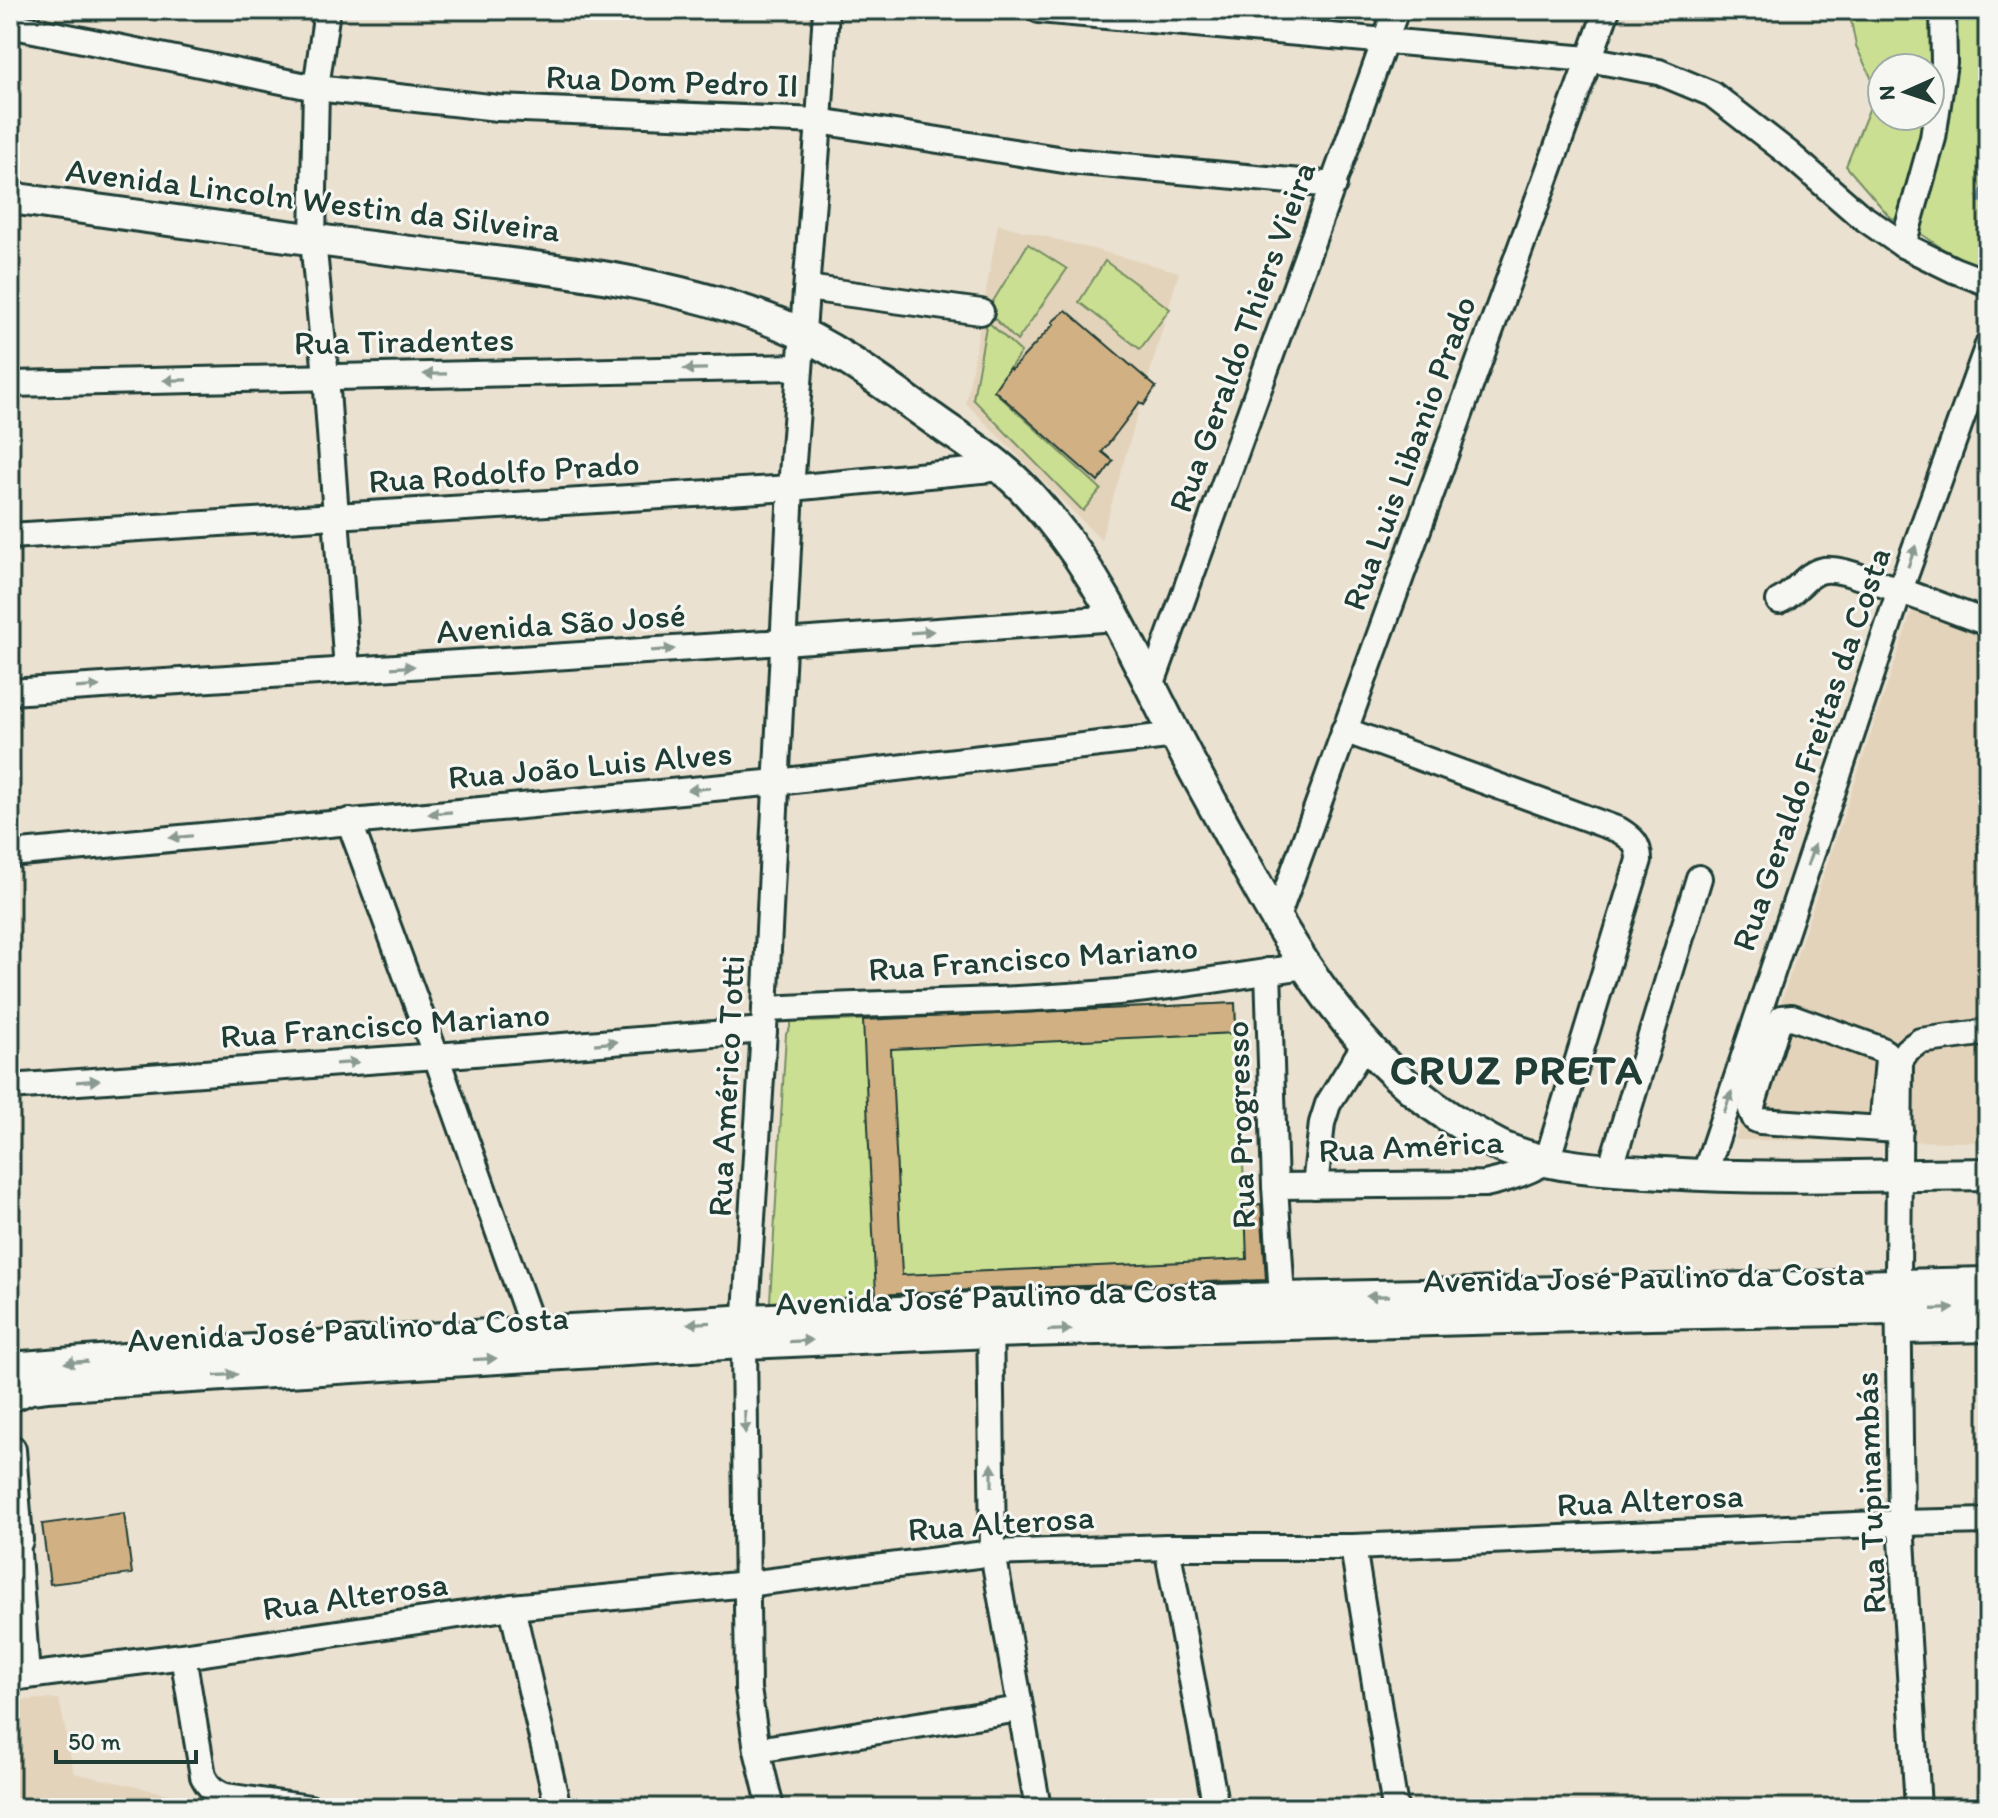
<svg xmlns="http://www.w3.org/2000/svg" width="1998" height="1818" font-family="Itim,sans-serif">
<rect width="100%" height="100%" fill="#ebe1d1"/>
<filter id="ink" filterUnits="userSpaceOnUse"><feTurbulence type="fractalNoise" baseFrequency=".0125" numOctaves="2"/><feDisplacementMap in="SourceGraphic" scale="16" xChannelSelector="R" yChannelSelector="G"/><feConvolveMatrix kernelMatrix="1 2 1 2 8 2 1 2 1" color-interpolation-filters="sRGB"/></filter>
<g filter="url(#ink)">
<g fill="#e3d3ba">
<polygon points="998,224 1179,272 1101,540 966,403"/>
<polygon points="1919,590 1988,615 1988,1142 1735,1140"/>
<polygon points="59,1699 74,1773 233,1808 10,1808 10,1700"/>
</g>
<g fill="#cbdf93" stroke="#758e64" stroke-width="2" fill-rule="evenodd">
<path d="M1849,10H1988V270L1971,269L1926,237L1889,216L1846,166L1877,90L1856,46ZM1882,68H1930V116H1882Z"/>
<polygon points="1028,244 1067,269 1017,341 987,311"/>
<polygon points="1105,261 1170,309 1140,349 1079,302"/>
<polygon points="987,321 1021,352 994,391 1101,489 1083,511 973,399"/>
<polygon points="1235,1003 1245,1205 1271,1203 1276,1290 781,1309 770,1301 786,1034 790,1028 790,1021 814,1022"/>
</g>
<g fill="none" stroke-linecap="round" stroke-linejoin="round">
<polyline stroke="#658ca4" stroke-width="6" points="1980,200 1988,176"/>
</g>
<g fill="#d1b184" stroke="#1f3d34" stroke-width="2">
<polygon points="1066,310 1156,387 1144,405 1140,402 1102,452 1113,461 1098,482 994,390 1009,368 1011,370 1054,324 1052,322"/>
<polygon points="1235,1003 1236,1033 891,1049 902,1275 1247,1259 1245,1206 1261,1204 1266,1280 989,1289 876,1295 863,1020"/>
<polygon points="124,1513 132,1574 50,1584 42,1524"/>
</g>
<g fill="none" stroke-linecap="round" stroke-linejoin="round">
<defs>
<g id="minor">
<polyline points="327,10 316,88 313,240 326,376 347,670"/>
<polyline points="1039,10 1588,59 1659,72 1712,94 1788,153 1858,214 1903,245 1954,270 1988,283"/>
<polyline points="10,25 316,88 498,108 819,121 1070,161 1334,185"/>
<polyline points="1903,245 1933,138 1944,63 1943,10"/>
<polyline points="807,288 981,312"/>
<polyline points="10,384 800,367"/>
<polyline points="10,536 791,488 1002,468"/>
<path d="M1779,601C1796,594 1805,573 1824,570C1841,568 1862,578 1878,583C1915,595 1951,610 1988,623"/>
<polyline points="1151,686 1396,10"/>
<polyline points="10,692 783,642 1116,618"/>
<polyline points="349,821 436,1056 534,1332 536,1350"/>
<polyline points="10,854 777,782 1176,735"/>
<polyline points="1276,920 1607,10"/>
<polyline points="1268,971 1275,1186 1283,1313"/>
<path d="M765,1009C882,1002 1001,1003 1118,992C1181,986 1243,975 1305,966"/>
<polyline points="10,1087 436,1056 764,1030"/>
<polyline points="1882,1129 1888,1059 1886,1053 1880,1049 1792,1017 1782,1018 1777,1026 1751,1110 1755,1119 1760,1121 1882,1129 1900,1130"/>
<polyline points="1610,1170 1699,878"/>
<polyline points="1704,1176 1900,590 1988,345"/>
<path d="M1275,1186L1485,1184C1508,1179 1527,1173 1547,1161L1639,860C1639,844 1632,838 1619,830L1344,730"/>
<polyline points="1315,1186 1322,1123 1328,1104 1365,1044"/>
<polyline points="990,1314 993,1553 1038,1808"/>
<polyline points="1900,1331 1988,1329"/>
<polyline points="1167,1547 1216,1808"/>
<polyline points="1353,1547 1395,1808"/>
<polyline points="512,1607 558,1808"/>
<path d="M183,1656L203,1776C208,1787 214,1791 225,1796L310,1808"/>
<polyline points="27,1676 183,1656 512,1607 747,1584 993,1553 1167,1547 1353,1547 1901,1523 1988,1521"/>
<polyline points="12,1678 27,1676 17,1540"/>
<polyline points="757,1750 1020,1709"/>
<polyline points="771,1808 757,1750 748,1689 744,1344 764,1030 791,488 819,121 826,10"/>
<polyline points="1918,1808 1901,1523 1898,1273 1900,1061 1907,1050 1920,1041 1988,1032"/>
</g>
<g id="major">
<path d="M10,198C141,216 272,235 403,251C531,267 659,276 780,324C834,346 885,385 933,419C955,435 980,450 1001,468C1020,483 1035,501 1051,520C1105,585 1138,663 1177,738C1195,773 1215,808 1234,843C1292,951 1358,1065 1467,1128C1481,1135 1495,1145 1509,1150C1558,1169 1612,1170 1663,1173C1771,1180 1880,1175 1988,1174"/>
<polyline points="10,1368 163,1356 534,1332 990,1307 1282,1298 1988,1283"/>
<polyline points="10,1396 30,1388 47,1386 724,1344 991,1332 1651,1314 1988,1307"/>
<polyline points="10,1450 17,1540 10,1545"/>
</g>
</defs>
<use href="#minor" stroke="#1f3d34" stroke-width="30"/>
<use href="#major" stroke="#1f3d34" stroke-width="36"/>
<use href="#minor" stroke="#f6f6f2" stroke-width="24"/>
<use href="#major" stroke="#f6f6f2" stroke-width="30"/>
</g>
<defs><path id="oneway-solid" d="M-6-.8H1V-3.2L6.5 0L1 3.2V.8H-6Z" transform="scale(2)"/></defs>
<g fill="#8a9a93">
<use href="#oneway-solid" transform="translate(695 369) rotate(179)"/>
<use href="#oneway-solid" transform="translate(435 374) rotate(179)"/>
<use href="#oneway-solid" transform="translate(175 380) rotate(179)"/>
<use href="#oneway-solid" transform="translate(1912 556) rotate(-70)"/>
<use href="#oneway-solid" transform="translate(922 632) rotate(-4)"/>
<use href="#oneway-solid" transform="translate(663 650) rotate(-4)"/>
<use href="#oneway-solid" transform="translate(403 667) rotate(-4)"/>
<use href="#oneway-solid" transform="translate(88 687) rotate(-4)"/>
<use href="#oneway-solid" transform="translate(699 789) rotate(175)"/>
<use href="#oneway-solid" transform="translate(440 813) rotate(175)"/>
<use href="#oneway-solid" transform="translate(181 837) rotate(174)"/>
<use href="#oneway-solid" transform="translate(1811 855) rotate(-71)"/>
<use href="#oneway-solid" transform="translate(606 1043) rotate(-5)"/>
<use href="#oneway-solid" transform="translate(347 1063) rotate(-4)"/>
<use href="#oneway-solid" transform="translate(88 1081) rotate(-4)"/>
<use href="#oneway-solid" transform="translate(1728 1102) rotate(-71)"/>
<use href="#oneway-solid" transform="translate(1378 1296) rotate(179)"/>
<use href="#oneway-solid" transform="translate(1943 1309) rotate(-2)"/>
<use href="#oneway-solid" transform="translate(699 1323) rotate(177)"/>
<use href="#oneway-solid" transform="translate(1060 1330) rotate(-2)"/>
<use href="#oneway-solid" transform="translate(801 1341) rotate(-3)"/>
<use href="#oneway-solid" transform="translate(485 1359) rotate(-3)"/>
<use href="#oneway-solid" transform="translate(76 1362) rotate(176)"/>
<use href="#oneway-solid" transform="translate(226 1375) rotate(-3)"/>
<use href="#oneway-solid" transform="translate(745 1422) rotate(89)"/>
<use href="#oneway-solid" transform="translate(992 1475) rotate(-90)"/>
</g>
</g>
<g text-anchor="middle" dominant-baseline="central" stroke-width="6" stroke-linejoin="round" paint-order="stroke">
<g font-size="34" fill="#1f3d34" stroke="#f6f6f2">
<text transform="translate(672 81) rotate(2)">Rua Dom Pedro II</text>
<text transform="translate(313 200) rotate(7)">Avenida Lincoln Westin da Silveira</text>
<text transform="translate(1242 337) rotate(-70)">Rua Geraldo Thiers Vieira</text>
<text transform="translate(404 341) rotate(-1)">Rua Tiradentes</text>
<text transform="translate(1409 453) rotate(-70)">Rua Luis Libanio Prado</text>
<text transform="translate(504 472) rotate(-4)">Rua Rodolfo Prado</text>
<text transform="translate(561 623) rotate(-4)">Avenida São José</text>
<text transform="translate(1811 749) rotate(-71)">Rua Geraldo Freitas da Costa</text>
<text transform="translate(590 765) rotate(-5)">Rua João Luis Alves</text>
<text transform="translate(1033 958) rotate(-4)">Rua Francisco Mariano</text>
<text transform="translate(385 1025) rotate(-4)">Rua Francisco Mariano</text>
<text transform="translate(726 1086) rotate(-87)">Rua Américo Totti</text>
<text transform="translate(1240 1125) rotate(-92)">Rua Progresso</text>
<text transform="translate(1411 1146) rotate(-3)">Rua América</text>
<text transform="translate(1644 1277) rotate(-1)">Avenida José Paulino da Costa</text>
<text transform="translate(996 1296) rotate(-2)">Avenida José Paulino da Costa</text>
<text transform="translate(348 1329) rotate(-3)">Avenida José Paulino da Costa</text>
<text transform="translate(1870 1493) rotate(-92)">Rua Tupinambás</text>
<text transform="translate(1650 1500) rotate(-3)">Rua Alterosa</text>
<text transform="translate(1001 1523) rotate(-4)">Rua Alterosa</text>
<text transform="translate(355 1596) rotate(-8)">Rua Alterosa</text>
</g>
<g font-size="42" font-weight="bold" letter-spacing="2" fill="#1f3d34" stroke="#f6f6f2">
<text x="1517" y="1069">CRUZ PRETA</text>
</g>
</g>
<rect width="1998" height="1818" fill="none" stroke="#f6f6f2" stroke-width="40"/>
<rect x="20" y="20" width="1958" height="1778" fill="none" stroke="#1f3d34" stroke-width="3" filter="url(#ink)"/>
<g transform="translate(1906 92) rotate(267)"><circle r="38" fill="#f6f6f2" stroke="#a0aca6" stroke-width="2"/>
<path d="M0-6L14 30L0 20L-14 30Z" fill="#1f3d34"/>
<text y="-12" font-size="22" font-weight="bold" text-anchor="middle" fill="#1f3d34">N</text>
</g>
<path d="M56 1750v12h140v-12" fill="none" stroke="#1f3d34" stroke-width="4"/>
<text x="68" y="1750" font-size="24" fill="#1f3d34" stroke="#f6f6f2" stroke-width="6" paint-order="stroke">50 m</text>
</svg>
